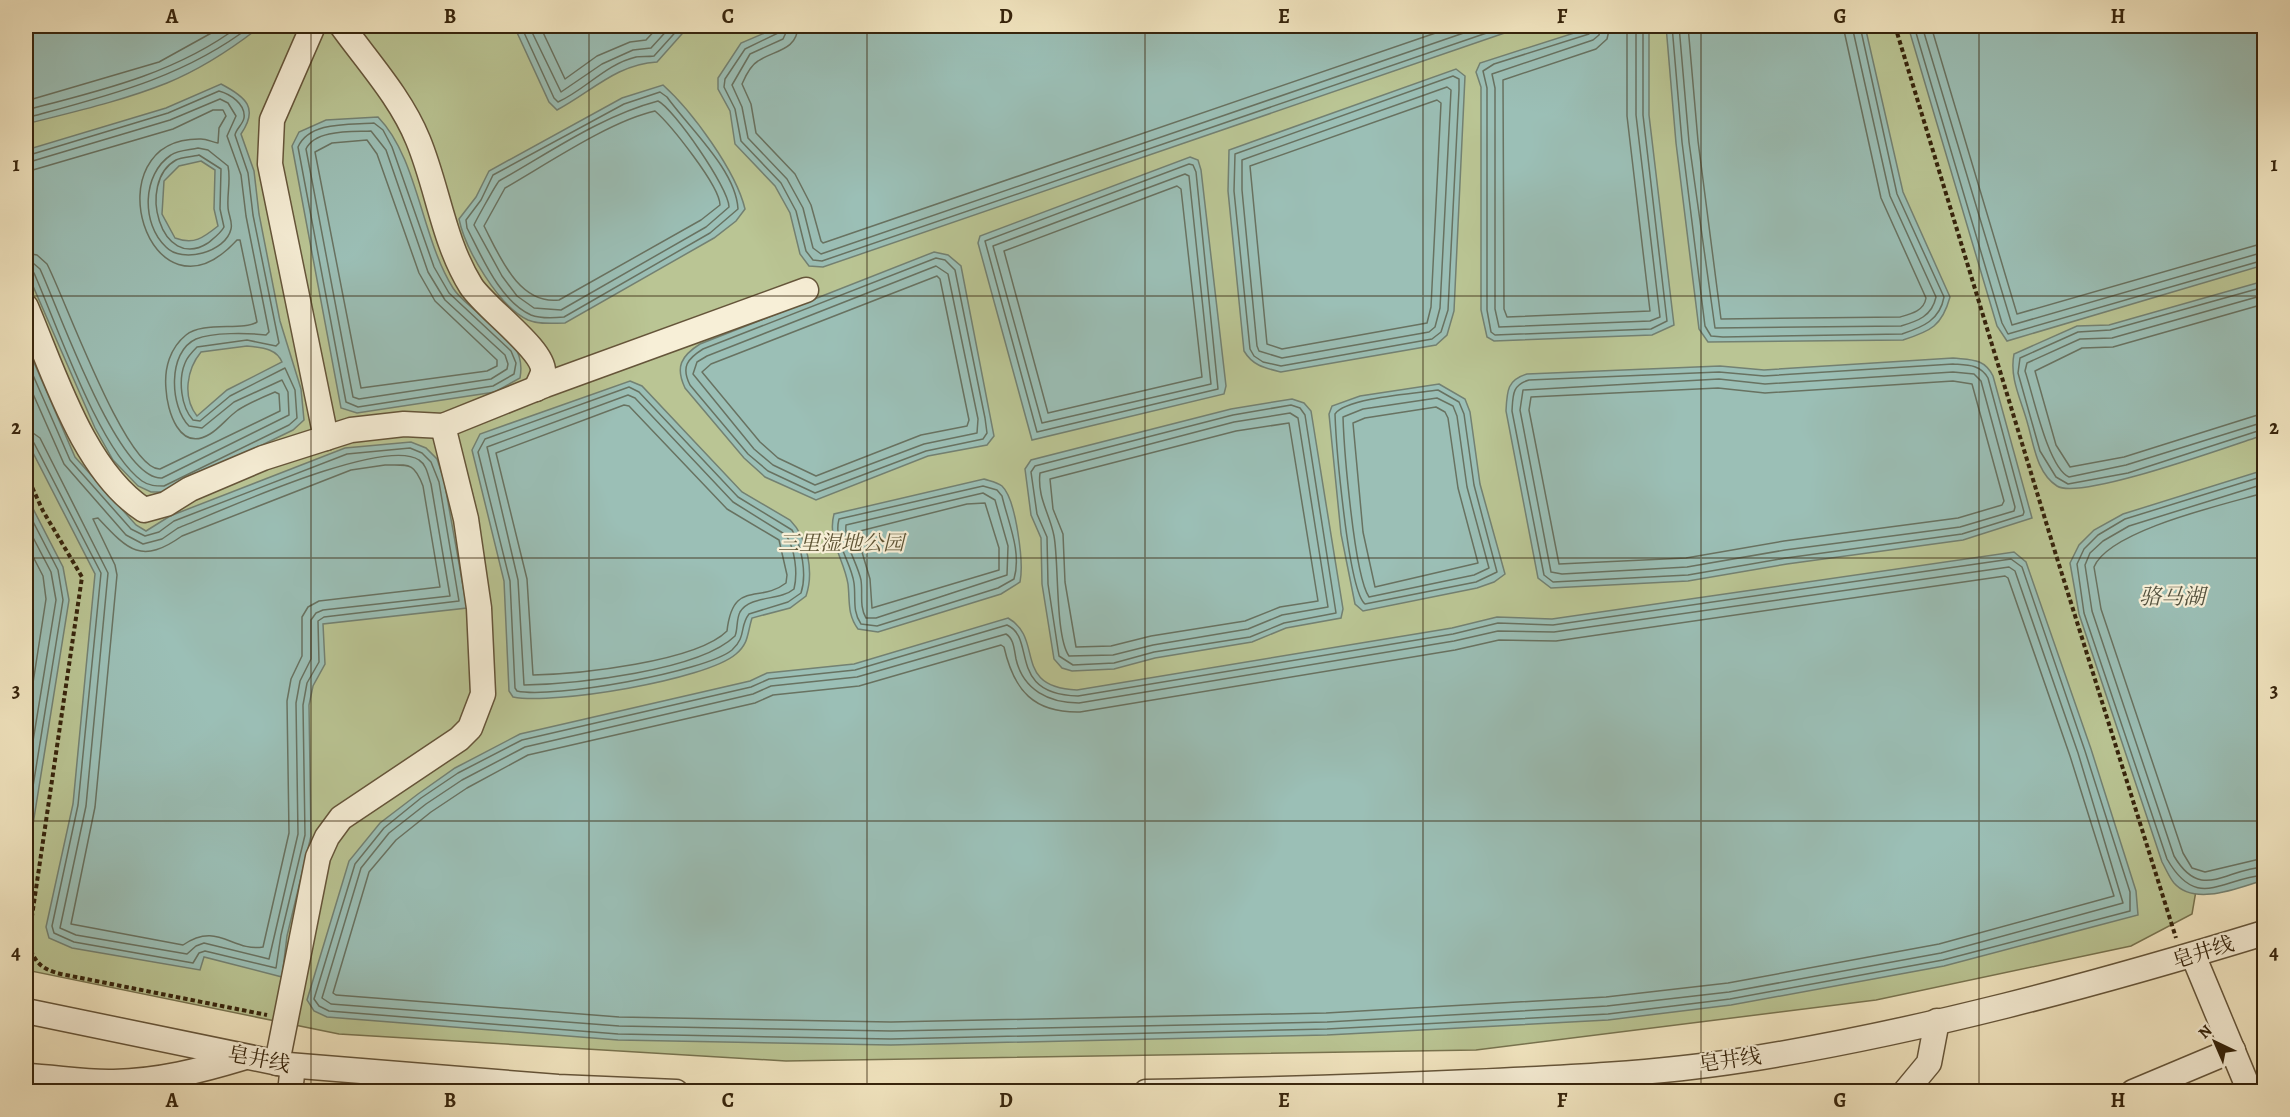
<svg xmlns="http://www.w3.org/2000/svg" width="2290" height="1117" font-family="Alegreya,'Noto Serif SC',serif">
<rect width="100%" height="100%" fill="#f3e7c2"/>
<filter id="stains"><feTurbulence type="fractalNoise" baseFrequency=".00333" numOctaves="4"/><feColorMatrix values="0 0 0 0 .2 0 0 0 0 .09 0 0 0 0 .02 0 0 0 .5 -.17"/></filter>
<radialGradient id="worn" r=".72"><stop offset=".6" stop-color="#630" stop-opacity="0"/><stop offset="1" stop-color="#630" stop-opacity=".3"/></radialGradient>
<polygon fill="#bac594" stroke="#787450" stroke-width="1.5" points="26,26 2264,26 2264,497 2192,914 2131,946 1876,1000 1476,1050 786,1061 339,1034 26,970"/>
<g fill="#9bbfb6" stroke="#738172" stroke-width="1.5" fill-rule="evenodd">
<path d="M26,26H261C233,48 201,69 167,83C122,101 73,112 26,124Z"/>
<path d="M514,26H689L657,62C617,64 591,92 557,110L549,102Z"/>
<polygon points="781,26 1525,26 823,267 809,266 800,254 790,213 775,186 735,144 730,111 718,89 718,78 741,43"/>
<polygon points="1596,26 1649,26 1649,115 1674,325 1652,335 1494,341 1487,337 1481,310 1481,87 1476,72 1480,63"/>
<path d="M1666,26H1865L1903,192L1950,297C1942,326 1931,331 1903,340L1708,342L1699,329L1676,143Z"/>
<polygon points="1908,26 2264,26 2264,265 2007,341 1997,326"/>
<path d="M1456,69L1465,76L1454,311L1447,335L1436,345L1281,372C1265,368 1253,366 1244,351L1228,191L1229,150Z"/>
<path d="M221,84C246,97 259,108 241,134L254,171L259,214L280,321L301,389L304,420L293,430L165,492H151L138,486L113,460L95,428L26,270V150L166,108ZM201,161L215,170L214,209L218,226C203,238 194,245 175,238L162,214L164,181L179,166ZM247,346C262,348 276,348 282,362L227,390L197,416C182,397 187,369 201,352Z"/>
<path d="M663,85C692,111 736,171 745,209L736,221L714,238L565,323C553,323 540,325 528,320C499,307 465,249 459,219L476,197L489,171L622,98Z"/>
<path d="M378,117C418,158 421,237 453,288C459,298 471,306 479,314C502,334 526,345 520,378L495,392L357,413L341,408L292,146L299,132L326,120Z"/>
<polygon points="1190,157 1198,160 1201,170 1226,386 1224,394 1032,440 978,243 980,236"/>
<path d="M934,252L948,255L961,266L994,436L987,445L928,456L816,500L765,477L744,458L685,388C675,367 681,356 700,344Z"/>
<path d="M2264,281V435C2232,445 2080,501 2057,486C2037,473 2034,446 2028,425C2022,401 2009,379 2014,354L2077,326L2109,325Z"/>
<polygon points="26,344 75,457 136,525 146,531 170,516 345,448 411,442 426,448 437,459 444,480 467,608 323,624 325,664 313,686 309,705 311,836 287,936 282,977 204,957 200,970 72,948 49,938 46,927 73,804 95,574 26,439"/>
<path d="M1953,358C1971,360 1984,358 1993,376L2032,518L1963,540L1787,564L1688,581L1551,588L1538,578L1506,411C1507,391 1507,380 1527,374L1720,366L1764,370Z"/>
<path d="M630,381L642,386L742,492L790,520C808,538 814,573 806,596L790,608L752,618C747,634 749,643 736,654C706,680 553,705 513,697L509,691L504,581L472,450L480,434Z"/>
<polygon points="1439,384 1465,399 1470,412 1480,484 1505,574 1494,582 1477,588 1363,611 1355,604 1341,534 1329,414 1332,406 1360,396"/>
<polygon points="1292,399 1304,403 1311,411 1343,609 1341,618 1286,628 1252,642 1155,658 1114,669 1072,671 1062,668 1054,659 1042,584 1041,538 1031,515 1025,469 1031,460 1231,409"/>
<path d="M2264,470V880C2240,887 2195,907 2174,883C2169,877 2166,869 2162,862L2079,614L2070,563L2079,545L2094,530L2123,514Z"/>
<path d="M984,479C990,481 997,482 1002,486C1016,499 1024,563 1020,582L1001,594L878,632L858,629C847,614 850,601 848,584C844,559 827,540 834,514Z"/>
<polygon points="26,495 63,567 69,600 26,868"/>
<path d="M2014,552L2026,562L2091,749L2136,891L2138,915L1944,966L1731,1005L1608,1020L1327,1035L891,1045L618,1040L327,1017L314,1011L307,1000L349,861L380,823L418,794L455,768L520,734L750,681L767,673L854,664L1008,618C1045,639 1011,687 1077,690L1452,628L1497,617L1552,619Z"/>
</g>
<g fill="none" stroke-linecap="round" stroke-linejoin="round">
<g stroke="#687261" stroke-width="1.5">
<path d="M521,26L554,98L558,102C585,90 606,64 636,57C641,56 648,57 654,56L681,26"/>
<polyline points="529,26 561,92 602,64 633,50 651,48 671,26"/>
<polyline points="540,26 565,79 597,56 630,42 646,40 659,26"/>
<polyline points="782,26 778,33 745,49 725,79 724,87 735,109 741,141 781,183 796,211 806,251 813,260 822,261 1507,26"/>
<polyline points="789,26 783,39 750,54 732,85 742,107 748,138 787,179 803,208 813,248 821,254 1484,26"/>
<path d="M798,26C797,51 774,50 758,61C751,65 745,77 742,84L751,104L756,133L795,174L811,205L821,241L823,243L1456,26"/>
<polyline points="1593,26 1589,34 1494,64 1483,71 1487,88 1487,310 1491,332 1495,335 1651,329 1667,321 1643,115 1643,26"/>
<polyline points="1601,26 1599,35 1593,40 1492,74 1495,88 1495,309 1499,327 1650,321 1660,317 1636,115 1636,26"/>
<polyline points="1610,26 1607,39 1596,49 1503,80 1504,309 1507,317 1650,311 1627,116 1627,26"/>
<path d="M1672,26L1682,142L1705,326L1711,336L1723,337L1902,334C1923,327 1940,320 1944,297L1897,194L1860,26"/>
<path d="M1679,26L1689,142L1715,328L1901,326C1918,321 1932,316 1936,297L1890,196L1852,26"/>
<path d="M1688,26L1698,141L1721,319L1900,317C1911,314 1924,311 1926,298L1881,198L1843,26"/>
<polyline points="1914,26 2002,323 2008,334 2264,260"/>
<polyline points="1922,26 2012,325 2264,252"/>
<polyline points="1931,26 2017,314 2264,243"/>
<polygon points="1453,76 1459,79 1459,90 1448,310 1441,332 1432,339 1281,366 1263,362 1254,356 1250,349 1234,191 1235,154"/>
<polygon points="1447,87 1451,90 1440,308 1435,327 1429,332 1282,358 1259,351 1257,346 1242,190 1242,160"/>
<path d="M660,92L667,97C689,128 736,170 738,209L710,233L564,317C554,318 541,319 531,315C500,301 482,257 467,228L466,220L481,200L493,175L624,104Z"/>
<polygon points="1437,100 1441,103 1431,307 1427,323 1282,349 1267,344 1250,166"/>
<polyline points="26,101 159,62 224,26"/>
<path d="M658,101C673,108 729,188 729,207L706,227L561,310L534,308L517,296L502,276L474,225C475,222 495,186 499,181C549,153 601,116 658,101Z"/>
<path d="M26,110C100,91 177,73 239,26"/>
<path d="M655,111C670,124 720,186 720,205L701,220L559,300C519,305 500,257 484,226L505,188C547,164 610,121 655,111Z"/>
<path d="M26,118C107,96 183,78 251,26"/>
<path d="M374,123L383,130L392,147L434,267L449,293L511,351L516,363L514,374L493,386L358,407L346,402L298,147C310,121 349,125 374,123Z"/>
<path d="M371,131L386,150L428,272L445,300L505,355L508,364L507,369L491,379L359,399L353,397L306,149C315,129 353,132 371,131Z"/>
<polygon points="367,140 377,154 419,273 435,301 497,360 497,366 487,371 361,388 315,152 332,143"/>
<path d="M198,148L208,150L228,166C231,180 227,193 228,207C228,214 233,222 231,229C226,252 182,264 166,247C141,224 142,174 171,155C178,150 190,150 198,148Z"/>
<path d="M199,155L221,169L220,209L224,227C221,233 214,238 208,243C161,273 136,182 176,160C182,157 192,157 199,155Z"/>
<path d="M26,156L168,113L219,91C230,94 246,104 244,118C243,124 236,129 235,135L248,173L253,215L279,343L276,346L247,340L197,347C193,351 187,357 185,363C178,380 181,407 193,420L200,421L230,396L285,368L295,390L297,418L289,425L164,486C156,486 149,486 142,481C99,450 57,325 34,273L26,269"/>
<path d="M26,163L170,120L220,99L228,103L236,116L227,136L241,175L246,216L269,332L266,335C248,333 213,332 196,339C167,352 170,407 189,426L202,428L234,402L282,380L288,392L289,415L162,478C118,481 58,307 40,269L33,263L26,262"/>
<polygon points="1189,164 1193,165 1196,172 1218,389 1037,432 985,241"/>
<path d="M26,172L173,129L213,110H223L226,116L219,128L218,143C212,142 207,139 201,139C89,137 149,336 237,240H240L257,322C243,331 202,321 186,335C170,348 164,368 166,389C167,410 179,453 210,434C220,428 228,417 238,410C249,403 263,397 275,392L279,394L280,411L160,469C126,471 64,296 47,264L37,255L26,253"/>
<polygon points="1185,174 1189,176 1211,384 1042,423 993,246"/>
<polygon points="1177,186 1181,189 1202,377 1048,413 1004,251"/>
<path d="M936,258L945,260L955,270L985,418L987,433L983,439L926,451L815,493L768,471L748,454L690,385C681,367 687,359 703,349Z"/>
<polygon points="936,266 948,274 978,419 977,433 924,444 815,485 773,465 754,449 693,374 697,362 707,356"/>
<polygon points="937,276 940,279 969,420 967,426 921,435 816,476 778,458 760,442 702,372 711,364"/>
<polyline points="2264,287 2110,330 2078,332 2020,358 2018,373 2040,451 2056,477 2068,484 2128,473 2264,429"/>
<path d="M2264,295L2112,338L2080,339L2027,363L2025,371C2033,394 2048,468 2069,477L2126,465L2264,422"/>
<polyline points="2264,304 2113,347 2082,348 2035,371 2056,445 2070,467 2124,457 2264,413"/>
<polyline points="26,359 70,460 131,529 145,536 159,532 174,521 347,454 410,448 422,453 431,462 439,482 459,601 324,617 318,621 319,662 307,683 303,705 305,835 281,935 276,968 205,951 199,953 193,963 74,942 54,933 52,926 78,805 101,573 34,443 26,439"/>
<path d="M1953,364C1967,365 1980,364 1988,378L2024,512L2023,515L1962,534L1786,558L1688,575L1553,582L1544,575L1512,411C1513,395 1512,385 1529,380L1719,372L1764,376Z"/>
<polygon points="1953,372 1974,374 1981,381 2015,507 2014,511 1960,527 1785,550 1687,567 1562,574 1551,572 1520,410 1523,390 1719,379 1765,384"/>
<path d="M26,378L64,464L126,535L143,544L162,539L178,528C219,512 384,436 419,460C427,465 428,476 431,484L450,596L323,610L316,613L311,620V659L300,681L296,703L298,834L269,959L204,943L196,946L187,954L76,935L60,928L86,806L108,573L40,438L33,433L26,431"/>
<polygon points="1953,381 1972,384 2004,501 2002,505 1958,518 1784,541 1686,558 1559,564 1529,410 1531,397 1718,388 1765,393"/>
<path d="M629,387L639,392L738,497L792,530C802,546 807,575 801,593L788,602L749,614C739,627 747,636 732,650C705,672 552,699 517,691L515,688L510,581L478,452L485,439Z"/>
<path d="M1438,390L1459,402L1464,414L1474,485L1497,572L1476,582L1365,604C1348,590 1336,443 1335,414C1345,398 1418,393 1438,390Z"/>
<path d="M628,395L635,398L733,502L786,535C795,549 798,573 794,589C780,601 750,595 740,612C736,620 738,629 735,636C699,671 575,684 524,685L518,580L487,447Z"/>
<path d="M1437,398L1453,406L1457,416L1467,487L1489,568L1474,575L1369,597C1354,575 1344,448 1343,417L1363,409Z"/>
<path d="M624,405L629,406L727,509L779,540L787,575L786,583C759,604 733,579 727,631C696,662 578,674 533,675L527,579L496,453Z"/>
<polygon points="1291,405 1300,408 1305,415 1336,613 1284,623 1250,637 1154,652 1114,663 1073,665 1059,656 1048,584 1047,537 1037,514 1031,472 1035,466 1233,415"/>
<polygon points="1436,407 1445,412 1448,418 1458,488 1478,563 1375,587 1363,532 1353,423 1365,418"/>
<path d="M1290,413L1298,418L1328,607L1282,615L1248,629L1153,645L1113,655L1069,656C1055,636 1059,562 1054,536C1050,514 1037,498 1040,473L1234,422Z"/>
<polygon points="1289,423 1318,601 1280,607 1245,621 1151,636 1111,646 1076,647 1065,582 1063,534 1053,509 1050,479 1236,431"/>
<path d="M385,465C409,465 414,462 423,486L440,587L319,601L308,607L302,617V656L291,679L287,701L289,833L263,947C232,952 218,921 183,945L71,924L95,807L117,575L115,565L93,519L98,518C128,550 141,565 182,536L351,470Z"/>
<path d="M2264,476L2125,519L2098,535L2084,549L2077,564L2084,613L2167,859C2197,911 2220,879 2264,875"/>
<path d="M2264,484L2129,526L2103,541L2090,553L2085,565L2092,611L2174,856C2201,902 2225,869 2264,867"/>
<path d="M983,486L997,490L1002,496C1008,522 1022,552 1014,579L998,588L877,626L861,624C852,611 856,598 854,583C851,561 833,542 839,519Z"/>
<path d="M983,493L995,500L1008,546L1007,575L876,618H866C859,606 863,593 861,580C857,562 844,545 846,525Z"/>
<path d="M2264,493C2226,504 2109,530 2094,567L2101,609L2183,853L2192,868L2205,872L2264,858"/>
<polygon points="985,503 999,548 999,570 872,608 870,579 856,532 967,504"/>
<polyline points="26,508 58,570 63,600 26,830"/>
<polyline points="26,524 51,572 56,600 26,784"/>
<polyline points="26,543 43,576 46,599 26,728"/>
<path d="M2011,559L2022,567L2085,751L2130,892V911L1943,960L1730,999L1608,1014L1327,1029L891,1039L618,1034L329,1011L319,1006L314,999L355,864L384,828L421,798L458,773L522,740L751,687L769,679L855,670L1007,625C1037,638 1006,694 1078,696L1453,634L1498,623L1553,625Z"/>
<path d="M2009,567L2015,571L2078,753L2123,903L1941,953L1729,992L1607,1006L1327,1022L891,1031L619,1026L331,1004L322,998L361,868L389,833L426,804L462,780L525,747L753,694L771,686L857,677L1006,634C1014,639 1014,649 1016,659C1023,690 1049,703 1079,703L1454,641L1498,631L1554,632Z"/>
<path d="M2005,576L2008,578L2070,756L2114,896L1939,944L1728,983L1606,997L1326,1013L891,1022L619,1017L336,995L333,993L369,872L396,840L431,812L467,788L528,755L755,703L773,695L859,686L1001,645L1004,647C1014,691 1034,713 1080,712L1455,650L1499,640L1556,641Z"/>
</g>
<defs>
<g id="minor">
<polyline points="313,26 272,120 270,164 326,438"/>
<path d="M342,26C368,62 401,98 418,140C438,188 443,241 471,286C485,308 545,350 543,372C542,377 538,384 536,389"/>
<path d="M26,307C54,372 83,470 144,510L166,504L190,489L263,458L351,430L404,424L443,426L545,385L806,290"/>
<polyline points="2193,955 2250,1092"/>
<polyline points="26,1011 288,1065 558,1087 676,1092"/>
<polyline points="277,1063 318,857 327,837 341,818 459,739 470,728 483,694 479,608 466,519 443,426"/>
<path d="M26,1076C55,1077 84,1083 114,1082C159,1081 199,1071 242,1058"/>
<polyline points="290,1092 293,1066"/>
<path d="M1146,1092C1254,1090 1362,1087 1471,1082C1562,1078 1654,1074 1744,1060C1920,1032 2094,985 2264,933"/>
<polyline points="1905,1092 1929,1063 1937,1021"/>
<polyline points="2133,1092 2233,1050"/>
</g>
</defs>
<use href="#minor" stroke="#65553a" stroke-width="27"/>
<g stroke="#36240c" stroke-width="4" stroke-dasharray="4.5 3" stroke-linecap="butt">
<polyline points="1895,26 2056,555 2176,938"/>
<path d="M26,474L43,511L82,577L28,943C35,963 41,969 61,974L267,1015"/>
</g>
<use href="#minor" stroke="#f7efd7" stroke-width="24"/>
</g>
<path fill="none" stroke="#36240c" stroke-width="1.5" stroke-opacity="0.55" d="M311,26V1092M589,26V1092M867,26V1092M1145,26V1092M1423,26V1092M1701,26V1092M1979,26V1092M26,296H2264M26,558H2264M26,821H2264"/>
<g text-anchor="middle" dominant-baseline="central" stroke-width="4.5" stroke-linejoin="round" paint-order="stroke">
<g font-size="21" font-style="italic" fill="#5e5435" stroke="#f7efd7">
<text x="841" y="543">三里湿地公园</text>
</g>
<g font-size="21" fill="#36240c" stroke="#f7efd7">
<text transform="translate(2203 952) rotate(-17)">皂井线</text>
<text transform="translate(259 1059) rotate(11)">皂井线</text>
<text transform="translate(1730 1060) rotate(-8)">皂井线</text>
</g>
<g font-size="22" font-style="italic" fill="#54523f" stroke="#f7efd7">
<text x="2172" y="597">骆马湖</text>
</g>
</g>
<rect width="2290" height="1117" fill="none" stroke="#f3e7c2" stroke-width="66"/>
<g transform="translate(2215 1042) rotate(316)" stroke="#f7efd7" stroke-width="4.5" paint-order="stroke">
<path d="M0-4.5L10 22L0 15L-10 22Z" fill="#36240c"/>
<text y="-9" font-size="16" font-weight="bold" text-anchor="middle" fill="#36240c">N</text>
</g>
<rect x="33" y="33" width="2224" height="1051" fill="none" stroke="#36240c" stroke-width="2"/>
<g font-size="20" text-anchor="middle" font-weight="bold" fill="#36240c">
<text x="172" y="23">A</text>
<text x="450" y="23">B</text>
<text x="728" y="23">C</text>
<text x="1006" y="23">D</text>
<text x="1284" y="23">E</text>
<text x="1562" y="23">F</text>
<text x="1840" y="23">G</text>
<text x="2118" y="23">H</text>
<text x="16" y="171">1</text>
<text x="2274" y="171">1</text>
<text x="16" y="434">2</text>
<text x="2274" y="434">2</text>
<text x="16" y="697">3</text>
<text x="2274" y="697">3</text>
<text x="16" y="959">4</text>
<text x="2274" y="959">4</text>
<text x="172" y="1107">A</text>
<text x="450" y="1107">B</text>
<text x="728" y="1107">C</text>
<text x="1006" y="1107">D</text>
<text x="1284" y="1107">E</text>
<text x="1562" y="1107">F</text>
<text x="1840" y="1107">G</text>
<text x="2118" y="1107">H</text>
</g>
<rect width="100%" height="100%" filter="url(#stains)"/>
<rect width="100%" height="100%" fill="url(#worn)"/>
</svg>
